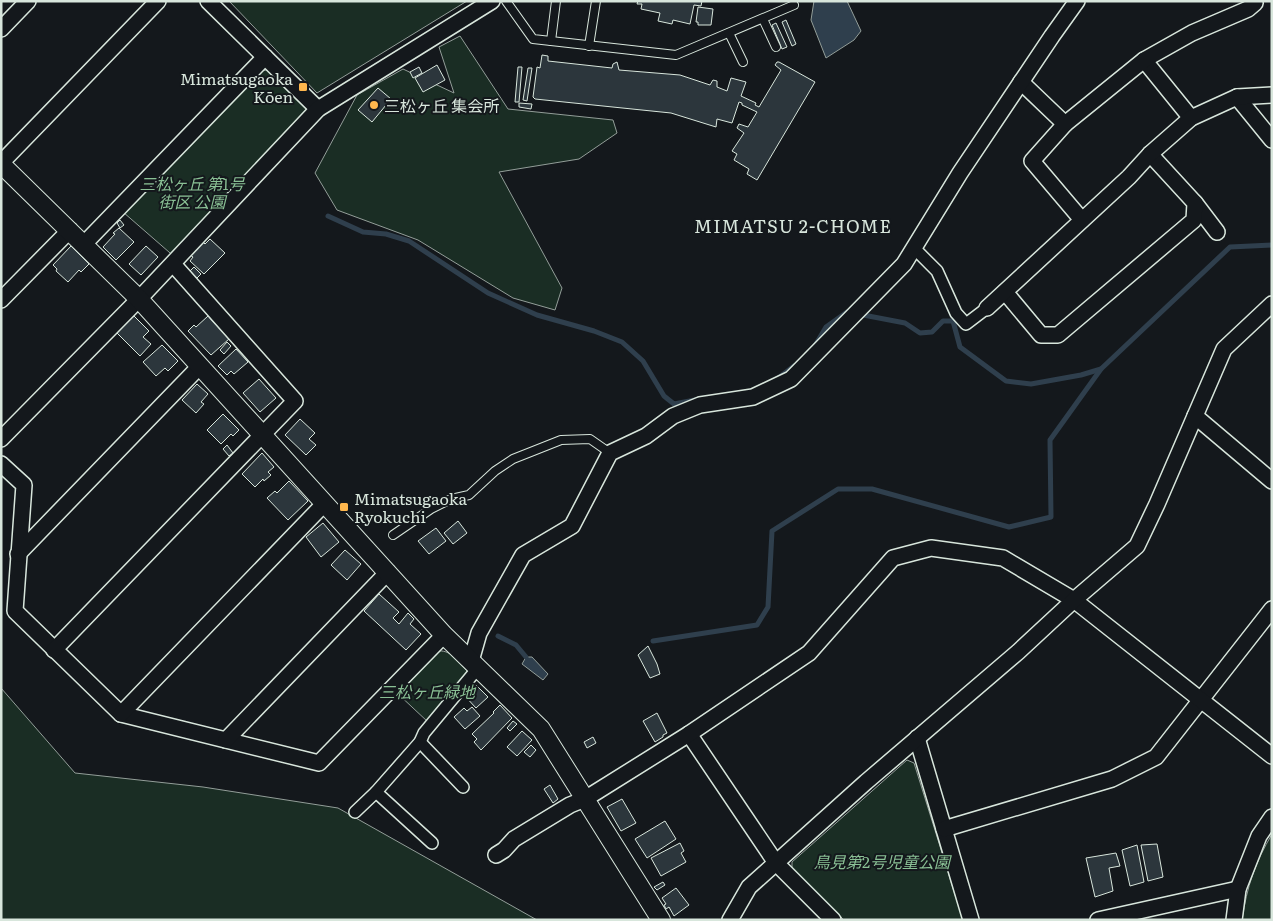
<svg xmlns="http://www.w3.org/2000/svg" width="1273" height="921" font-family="Literata,'Noto Sans JP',serif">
<rect width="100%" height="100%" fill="#14181c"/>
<g fill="#1a2d24" stroke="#939e99">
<polygon points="229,1 467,1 317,93"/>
<polygon points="460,36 508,109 613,120 617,133 579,159 499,172 562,288 555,310 513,298 418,240 337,210 315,173 357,95 403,69 454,93 439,47"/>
<polygon points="266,70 270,72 305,106 308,111 177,259 123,212 262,71"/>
<path d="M439,651C452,650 460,664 468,672L428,722L397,693L435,653Z"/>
<polygon points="1,688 75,773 203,787 338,808 537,920 1,920"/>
<polygon points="907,760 914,763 963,920 844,920 792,869 792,862"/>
<path d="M1272,834V920H1242C1247,886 1255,863 1272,834Z"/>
</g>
<g fill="#2f3f4d" stroke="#939e99">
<polygon points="814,1 847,1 861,31 854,40 826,58 811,20"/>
<polygon points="526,657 532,657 548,674 543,680 522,664"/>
</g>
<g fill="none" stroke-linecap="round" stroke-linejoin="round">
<g stroke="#2f3f4d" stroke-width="5">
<polyline points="328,216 363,232 386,234 409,241 488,293 537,315 594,331 622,342 643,361 664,396 674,404 700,399"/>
<polyline points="858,314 905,323 920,333 932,332 943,321 953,321 960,347 1006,381 1031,384 1081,375 1101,369"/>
<polyline points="816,344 826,327 847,312 850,313"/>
<polyline points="777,379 794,366"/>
<polyline points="498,636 516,645 526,657"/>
<polyline points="653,641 757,625 768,607 772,531 838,489 872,489 1009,527 1051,517 1050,440 1101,369 1230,247 1272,245"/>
</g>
</g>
<g fill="#2c363c" stroke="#d8e6dc">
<polygon points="638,1 702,1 701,6 694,5 690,24 673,20 672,24 658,21 660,13 641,9 642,4 637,4"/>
<polygon points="698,7 713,9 711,25 698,25 698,22 696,22"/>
<polygon points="786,20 796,44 792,46 782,22"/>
<polygon points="776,23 787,47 782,49 772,25"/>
<polygon points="542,55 548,56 548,61 612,68 613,64 617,62 619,70 680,75 710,85 713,80 717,81 717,87 727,91 731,78 746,82 741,96 756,103 755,105 759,107 781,70 775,65 777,62 779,62 815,82 757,180 747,174 749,169 734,160 737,154 732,151 744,133 737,128 739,124 748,127 757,112 742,105 742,103 739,102 732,123 717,119 716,127 671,113 535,99 533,97 537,67 540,68"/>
<polygon points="437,65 445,80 423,92 415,78"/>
<polygon points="419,67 422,73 413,78 410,72"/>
<polygon points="518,67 522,67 519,102 515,102"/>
<polygon points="528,68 532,68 527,101 523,100"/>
<polygon points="378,88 391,99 372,122 358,110"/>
<polygon points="519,103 532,104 531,109 519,107"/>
<polygon points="120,220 124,225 120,228 117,223"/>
<polygon points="119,228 134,242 116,260 103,247 115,234 113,233"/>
<polygon points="210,239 225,253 204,274 190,261 193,257 190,255 203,242 205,244"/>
<polygon points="71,246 89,264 81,272 79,270 68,282 56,271 57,269 53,265"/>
<polygon points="146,246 158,257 141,275 129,264"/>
<polygon points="194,267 201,274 197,278 190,271"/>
<polygon points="134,316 149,331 143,337 151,344 140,356 117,333"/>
<polygon points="208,316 229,339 211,355 188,331 194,325 196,327"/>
<polygon points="227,342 231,346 224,354 220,350"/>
<polygon points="162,345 178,361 168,371 165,368 156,376 143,362"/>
<polygon points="236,349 248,362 234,374 231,371 227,375 218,366"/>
<polygon points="259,379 276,398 260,412 243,393"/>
<polygon points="197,384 208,394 201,402 204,404 196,413 182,400"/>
<polygon points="223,414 239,430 233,436 231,434 221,444 207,430"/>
<polygon points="300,419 315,433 309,439 316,445 306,455 285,435"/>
<polygon points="227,445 233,453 229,456 223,449"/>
<polygon points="262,453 274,467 268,472 271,475 264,481 263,479 255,487 242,474"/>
<polygon points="289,481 308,501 288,520 267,498 275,491 277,493"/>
<polygon points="458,521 467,533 453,544 444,533"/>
<polygon points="323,523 339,542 321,557 306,537"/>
<polygon points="436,528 446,541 429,554 418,541"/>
<polygon points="345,550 361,564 347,580 331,565"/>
<polygon points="379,594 399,612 393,618 399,624 408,613 414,619 410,624 421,634 406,650 364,611"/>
<polygon points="648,646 657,664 660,674 650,678 638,655"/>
<polygon points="476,685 488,697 476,708 464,695"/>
<polygon points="500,705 512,718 481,750 474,742 477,739 472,734 494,713 493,712"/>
<polygon points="472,707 480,716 465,729 454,717 464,708 467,711"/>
<polygon points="657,713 667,733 663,735 663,737 655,742 643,721"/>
<polygon points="513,721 517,724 510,731 507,728"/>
<polygon points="522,731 532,740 517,756 507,747"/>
<polygon points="593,737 596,743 587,748 584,742"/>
<polygon points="531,745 536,750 530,757 524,752"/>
<polygon points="550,785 558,799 553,803 544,789"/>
<polygon points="622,799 636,823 621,831 607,807"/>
<polygon points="665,821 676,839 647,858 635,839"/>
<polygon points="680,843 684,851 681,853 686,862 661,876 651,858"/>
<polygon points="1157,844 1163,877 1148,881 1141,845"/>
<polygon points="1137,845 1144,882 1130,886 1122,850"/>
<polygon points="1116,853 1120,866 1109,868 1113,891 1095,897 1086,858"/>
<polygon points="663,882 665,885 657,890 654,887"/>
<polygon points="676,888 689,905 674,916 669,907 666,909 664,905 666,904 662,898"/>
</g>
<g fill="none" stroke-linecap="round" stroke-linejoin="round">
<defs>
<g id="service">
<polyline points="506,1 533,39 676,55 794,5"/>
<polyline points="763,19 776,47"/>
<polyline points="729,33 743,62"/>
<polyline points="551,41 556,1"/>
<polyline points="589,46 596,1"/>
<polyline points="393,535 431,509 451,499 469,495 495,471 513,459 561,440 590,439 610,453"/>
</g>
<g id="pedestrian">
<polyline points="914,248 937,271 956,313 966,324 987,308"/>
<polyline points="420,742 463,787"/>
<polyline points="376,792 432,843"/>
<polyline points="355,812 376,792 420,742 424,733 478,668"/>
</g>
<g id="minor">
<polyline points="208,1 318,109"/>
<polyline points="1,29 28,1"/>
<polyline points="1144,60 1191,118"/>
<polyline points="1021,82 1065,124"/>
<polyline points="1237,97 1272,140"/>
<polyline points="1,163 158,1"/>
<polyline points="1195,203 1217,232"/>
<polyline points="1082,220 1032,161 1065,124 1144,60 1192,33 1248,9 1255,3"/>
<polyline points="84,244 265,57"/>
<polyline points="1005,292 1041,335 1058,335 1194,220 1195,203 1150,154"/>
<polyline points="1,300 70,230"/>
<polyline points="987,308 1129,177 1150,154 1191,118 1237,97 1272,95"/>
<polyline points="1195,416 1272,481"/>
<polyline points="1,439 139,299 318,109 492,1"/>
<polyline points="1,464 24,485 15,611 121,714 319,763 444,635"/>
<polyline points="18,554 200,366"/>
<polyline points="54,650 295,401 173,264"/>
<polyline points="471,661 479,633 523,555 572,526 610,453 646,436 673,416 700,405 753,397 791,379 904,264 960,173 1052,36 1077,1"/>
<polyline points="121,714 325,503"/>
<polyline points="689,734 776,863 833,920"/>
<polyline points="917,738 971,920"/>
<polyline points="226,740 388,572"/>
<polyline points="944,829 1112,779 1156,757 1272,609"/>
<polyline points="496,855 504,850 514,839 570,805 585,799 689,734 809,653 893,558 931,548 1003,558 1074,600 1272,756"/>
<polyline points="730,920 749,887 866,782 1018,652 1074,600 1137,546 1157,504 1224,349 1272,304"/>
<polyline points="1098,920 1238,889"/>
<polyline points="1234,920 1238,889 1259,836 1272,817"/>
</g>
<polyline id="tertiary" points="1,164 139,299 444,635 541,729 661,920"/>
</defs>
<use href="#service" stroke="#d8e6dc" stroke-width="10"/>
<use href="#pedestrian" stroke="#d8e6dc" stroke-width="14"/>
<use href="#minor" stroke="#d8e6dc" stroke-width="18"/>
<use href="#tertiary" stroke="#d8e6dc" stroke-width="20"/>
<use href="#service" stroke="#14181c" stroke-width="8"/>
<use href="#pedestrian" stroke="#14181c" stroke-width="11"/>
<use href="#minor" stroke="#14181c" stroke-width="15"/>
<use href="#tertiary" stroke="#14181c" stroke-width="18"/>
</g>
<g fill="#ffb74d" stroke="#14181c" stroke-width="2">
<rect x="298" y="82" width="10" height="10" rx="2.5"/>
<circle cx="374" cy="105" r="5"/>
<rect x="339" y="502" width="10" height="10" rx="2.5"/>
</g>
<g text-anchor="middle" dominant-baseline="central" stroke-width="4" stroke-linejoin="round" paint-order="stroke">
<g font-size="16" fill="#d8e6dc" stroke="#14181c" text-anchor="start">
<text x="293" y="78" text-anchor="end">Mimatsugaoka<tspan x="293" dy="18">Kōen</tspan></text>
<text x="384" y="105">三松ヶ丘 集会所</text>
<text x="354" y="498">Mimatsugaoka<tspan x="354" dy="18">Ryokuchi</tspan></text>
</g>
<g font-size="16" font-style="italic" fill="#8ac095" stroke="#14181c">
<text x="192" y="183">三松ヶ丘 第1号<tspan x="192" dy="18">街区 公園</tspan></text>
<text x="427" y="691">三松ヶ丘緑地</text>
<text x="882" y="861">鳥見第2号児童公園</text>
</g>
<g font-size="18" letter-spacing="1" fill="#d8e6dc" stroke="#14181c">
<text x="793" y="225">MIMATSU 2-CHOME</text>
</g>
</g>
<rect width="1273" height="921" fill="none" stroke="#d8e6dc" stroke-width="5"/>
</svg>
